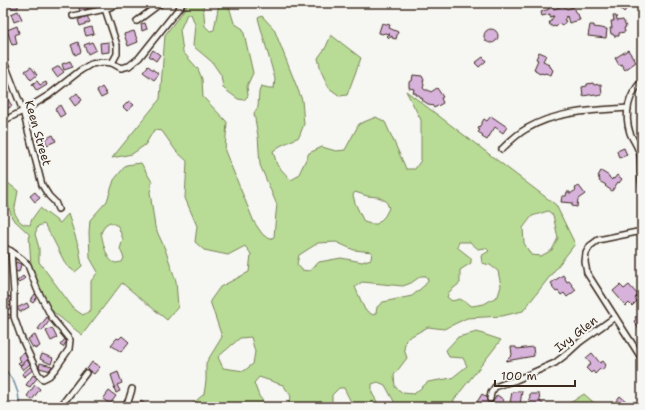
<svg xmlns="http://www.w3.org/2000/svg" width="645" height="410" font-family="'Shantell Sans',sans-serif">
<rect width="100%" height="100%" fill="#f6f6f2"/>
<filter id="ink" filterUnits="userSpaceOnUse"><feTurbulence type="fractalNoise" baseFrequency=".025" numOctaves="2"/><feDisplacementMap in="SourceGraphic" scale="8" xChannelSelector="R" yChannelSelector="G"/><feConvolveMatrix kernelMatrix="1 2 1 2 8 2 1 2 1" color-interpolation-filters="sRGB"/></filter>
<g filter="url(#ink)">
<g fill="#b8dc96" stroke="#7a835a" fill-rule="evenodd">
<path d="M189,3H203L205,26L210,31L214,30L219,3H228L234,23L243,29L253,73L247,86L248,96L244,100L238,99L223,88L221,75L212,62L193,46L195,24L191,14H187L180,30L183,52L198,69L202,79L203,97L227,122L225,151L254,222L263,235L270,239L274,237L276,213L277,205L260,165L258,136L254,113L258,107L259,92L261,86L269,88H274L275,79L258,18L262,16L274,29L302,100L304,124L299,137L280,146L273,151L277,165L291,180L298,176L309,153L322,147L336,151L345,150L359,124L376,117L385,122L404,164L406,169H415L421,160V120L406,91L556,205L575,244L523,311L502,316L467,318L444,329L428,327L406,339L404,349L407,358L394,375L395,387L403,393L414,394L428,382L452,378L467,366L463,358L449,357L446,350L458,337L477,332L501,340L453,401L462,407H397L385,385L378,382L372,384V393L380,407H356L351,402L344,388H339L332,395V404L335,407H287L291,396L283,385L259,377L254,383L259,396L267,407H189L204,394L206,381V363L222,337L210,301L220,287L249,272L251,254L245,246L228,255L204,250L195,242L197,226L185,198L187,161L176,151L162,131L154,130L145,145L132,154L112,158L160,99L165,35ZM355,192L367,196L378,197L386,201L389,208L385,216L377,224H371L364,222L355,203L353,195ZM548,211L553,215L558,238L552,250L541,256L531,255L524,243L523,228L532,216ZM336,242L354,250L372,252L371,259L362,262L341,258L319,262L309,271L302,270L297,264L299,255L318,243ZM459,242H470L478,249L486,248L489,251L481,256L482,263L490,265L498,271L501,286L498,296L484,304L472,306L460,299L452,301L447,297L449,292L460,283V270L471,263V258L457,247ZM421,276H426L428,280L425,285L412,296L383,302L377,307L376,313L373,315L365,310L355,287L362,282L403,286L411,283ZM251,337L255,352L253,364L244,371L223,368L218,357L240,338Z"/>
<polygon points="331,35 361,58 347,95 340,96 329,88 321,71 318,58 326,47"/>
<path d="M141,163L152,182L150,192L155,227L165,249L176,281L178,307L167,320L122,283L82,335L51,310L33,275L31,265L29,234L12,218L3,188V179L18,191L14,212C19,220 20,225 30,225L32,219L40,208L60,223L68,214L79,248L82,266L75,272L66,265L53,239L44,224L38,226L35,234L39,248V262L74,309L83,315L91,310V281L98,272L90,258L89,232L90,220L107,201L114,180L126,165ZM110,222L118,226L123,239L120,249L124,258L122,262C121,262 117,263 116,263C106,262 103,241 101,233L105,225Z"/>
<polygon points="584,394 599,407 564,407"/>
</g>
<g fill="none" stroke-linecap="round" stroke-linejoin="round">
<polyline stroke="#738da0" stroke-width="1.5" points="3,367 14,382 18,393 20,407"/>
</g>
<g fill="#d7b2db" stroke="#3b2a1e">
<rect x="11" y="3" width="7" height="5"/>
<polygon points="83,3 87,3 89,8 80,11 78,5"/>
<polygon points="618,3 622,3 627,8 624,12 618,7 619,5"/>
<polygon points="562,5 567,9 573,7 576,14 578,14 580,20 569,23 567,16 564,20 566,21 562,26 559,24 556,27 554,26 553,27 549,24 550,23 549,23 554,16 550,17 550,14 542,16 541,12 549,9 548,7 552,6 554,9 560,7"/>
<polygon points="18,11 22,19 14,22 11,14"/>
<polygon points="87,16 90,22 80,26 78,20"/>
<polygon points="613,16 616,16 617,21 623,20 626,27 624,28 625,32 619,33 619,36 614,36 613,34 611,34 610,28 612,28 611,21 614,21"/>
<polygon points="145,23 147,29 142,31 141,24"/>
<polygon points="382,23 390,25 389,28 398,32 396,39 392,38 392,36 389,38 387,36 390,34 384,33 383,34 379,33 379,32"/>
<polygon points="590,25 594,25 594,27 607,29 606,38 588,36"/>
<polygon points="17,26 19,33 15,35 17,44 12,45 7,30"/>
<polygon points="92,27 94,34 86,36 84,29"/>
<circle cx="491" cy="36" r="7"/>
<polygon points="134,31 138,42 128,46 124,34"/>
<polygon points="78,42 81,52 75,55 71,45"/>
<polygon points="92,42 96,50 88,54 84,45"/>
<polygon points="109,42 109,52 101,53 100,43"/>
<polygon points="153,50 160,55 156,61 149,56"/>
<polygon points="628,50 636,62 625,70 621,64 619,65 615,58"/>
<polygon points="539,52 546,55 543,61 549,64 548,65 551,67 551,68 553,70 551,75 545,73 544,74 541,73 540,74 535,71 536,70 534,69 538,60 536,59"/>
<polygon points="483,57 486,61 479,67 475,63"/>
<polygon points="70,61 73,67 64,70 62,64"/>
<polygon points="59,66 64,72 57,77 52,70"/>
<polygon points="148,66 159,74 154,80 143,72"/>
<polygon points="31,67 37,75 31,80 25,71"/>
<polygon points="413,75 422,76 424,80 423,81 424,85 423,88 425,90 428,90 431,92 437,88 443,97 441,98 443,103 434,108 432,105 431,106 422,100 423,99 421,98 419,95 416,95 416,93 413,93 414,89 409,88 409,82 410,81 412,81"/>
<polygon points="37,81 40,85 46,82 47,85 37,91 32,84"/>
<polygon points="593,83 594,85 601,84 602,95 596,96 595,94 583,96 582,87 587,86 587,84"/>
<polygon points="102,87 107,95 101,98 97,91"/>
<polygon points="77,93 82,100 75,106 70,99"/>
<polygon points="7,98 12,106 3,111 3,100"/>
<polygon points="129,101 134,105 127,111 123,107"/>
<polygon points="60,105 65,114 60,117 55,109"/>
<polygon points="491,116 507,127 503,133 495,127 487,140 482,137 483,135 478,132 480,130 478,129 484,119 487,121"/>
<polygon points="53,135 56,141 47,145 45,139"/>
<polygon points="624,148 627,155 619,158 617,151"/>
<polygon points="601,171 609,176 609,177 612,180 613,178 614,179 617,175 622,179 619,183 618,182 612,191 605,186 606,185 599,181 600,179 598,178 600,177 598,176"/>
<polygon points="579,186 585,194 578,199 577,207 572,206 572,203 561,202 562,196 566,196 567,192 570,192 570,194 576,190 575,188"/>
<polygon points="35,192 40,198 35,202 30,196"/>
<polygon points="16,262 21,264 19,272 14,271"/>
<polygon points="563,275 567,282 569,281 576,290 567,297 564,293 561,295 558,291 556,292 552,287 553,286 551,283"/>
<polygon points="23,276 25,278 19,283 17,281"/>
<polygon points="620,285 624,289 629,285 638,295 635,298 637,301 632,306 629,303 626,306 613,291"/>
<polygon points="35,294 38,296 33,303 30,301"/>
<polygon points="9,296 12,301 8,303 11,308 3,312 3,299"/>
<polygon points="27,303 29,307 20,312 17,308"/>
<polygon points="9,314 11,317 3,321 3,316"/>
<polygon points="642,314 642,336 637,326 636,325 634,321 636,320 635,317"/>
<polygon points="47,317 50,320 42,331 38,329"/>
<polygon points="52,328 57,338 51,341 46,331"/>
<polygon points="35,335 40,346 35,349 34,347 33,348 28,339"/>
<polygon points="122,336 129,342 121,352 111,345 117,338 119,339"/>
<polygon points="65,339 67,341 63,347 60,345"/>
<polygon points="511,347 516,347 517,349 533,347 534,356 506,361 512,355"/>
<polygon points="24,352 27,356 26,357 28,359 20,365 18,363 21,361 18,357"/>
<polygon points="592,353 600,363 603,361 606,365 602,370 600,369 595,374 593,371 591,373 586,368 591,364 586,358"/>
<polygon points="42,354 53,358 51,364 40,359"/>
<polygon points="27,360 30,364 23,370 20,366"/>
<polygon points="92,362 100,367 94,374 87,369"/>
<polygon points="40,363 52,366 51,371 39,368"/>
<polygon points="31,366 34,369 24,377 22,374"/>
<polygon points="118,372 122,383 117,385 120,391 116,393 114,388 115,387 111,375"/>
<polygon points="33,375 37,378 30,387 26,385"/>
<polygon points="35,385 40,389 32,400 27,396"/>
<polygon points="109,391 116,396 110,404 103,399"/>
<polygon points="517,391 522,391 520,405 510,403 512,392 516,392"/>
<polygon points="482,394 488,398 487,400 492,403 497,395 504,400 499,407 474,407"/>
<polygon points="530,394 539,394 540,401 546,407 529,407"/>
<polygon points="620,396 627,402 635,402 635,407 611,407"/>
<polygon points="141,401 148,406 150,403 154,406 138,407 137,406"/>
</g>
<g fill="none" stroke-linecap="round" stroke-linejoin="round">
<defs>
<g id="minor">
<polyline points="105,9 117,45 117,54 112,63"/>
<polyline points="73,16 105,9 121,3"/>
<polyline points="137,21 161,3"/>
<polyline points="3,22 3,23"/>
<polyline points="3,59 23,111 42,185 49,196 55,202 58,209"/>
<path d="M642,81C628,95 624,114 630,133C633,141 639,147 640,156C641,166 640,175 642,185"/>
<polyline points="3,121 23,111 49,95 81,70 91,64 103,62 112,63 121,68 129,66 139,58 183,3"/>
<path d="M502,149C509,142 517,134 526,129C556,111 594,110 628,108"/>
<polyline points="642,231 598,240 590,246 586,253 585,262 587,273 642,359"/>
<polyline points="3,247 11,251 23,260 28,265 37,289 52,318 70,340 69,349 56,368 49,376 43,379 38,374 35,367 21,337 14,317 14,293 11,251"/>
<polyline points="490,399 491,393 495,387 503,384 516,380 555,363 568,353 580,342 615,317"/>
<polyline points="60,407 86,373"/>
<polyline points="125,407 129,399 132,389"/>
</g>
</defs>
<use href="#minor" stroke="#3b2a1e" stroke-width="8"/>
<use href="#minor" stroke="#f6f6f2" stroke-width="5"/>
</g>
</g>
<g text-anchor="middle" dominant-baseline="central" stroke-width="4" stroke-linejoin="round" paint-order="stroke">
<g font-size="12" fill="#3b2a1e" stroke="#f6f6f2">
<text transform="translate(38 133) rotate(74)">Keen Street</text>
<text transform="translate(576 334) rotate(-38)">Ivy Glen</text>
</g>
</g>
<rect width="645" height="410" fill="none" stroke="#f6f6f2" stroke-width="16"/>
<rect x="8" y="8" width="629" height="394" fill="none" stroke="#3b2a1e" stroke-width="1.5" filter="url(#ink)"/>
<path d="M495 380v6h80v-6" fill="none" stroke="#3b2a1e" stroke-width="2"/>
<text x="501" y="380" font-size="12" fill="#3b2a1e" stroke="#f6f6f2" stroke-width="3" paint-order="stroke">100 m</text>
</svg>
